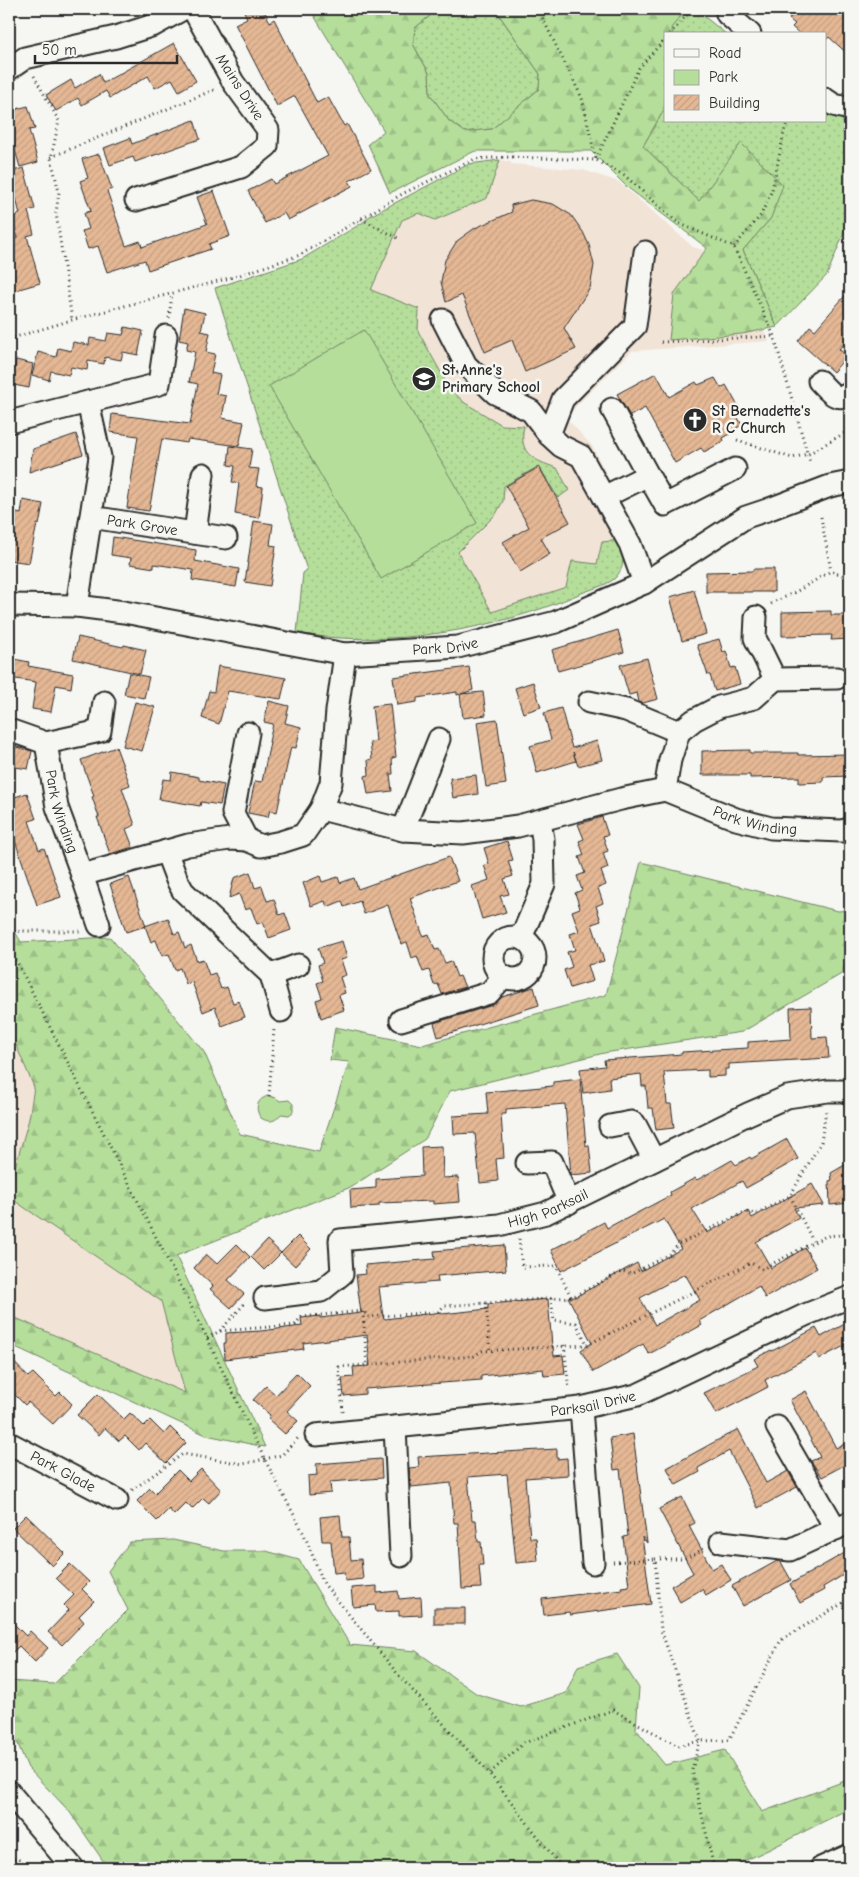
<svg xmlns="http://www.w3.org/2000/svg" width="859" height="1877" font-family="'Comic Neue',sans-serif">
<defs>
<pattern id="grass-dots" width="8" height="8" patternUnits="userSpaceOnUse" patternTransform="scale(1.25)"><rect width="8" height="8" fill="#b5de9b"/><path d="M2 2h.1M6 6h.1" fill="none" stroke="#9cbf86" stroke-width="1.8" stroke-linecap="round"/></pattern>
<pattern id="forest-firs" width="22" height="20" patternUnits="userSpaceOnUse" patternTransform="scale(1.25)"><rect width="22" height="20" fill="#b5de9b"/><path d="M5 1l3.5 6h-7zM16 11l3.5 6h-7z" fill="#9cbf86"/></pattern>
<pattern id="building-hatch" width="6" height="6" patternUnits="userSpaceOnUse" patternTransform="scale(1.25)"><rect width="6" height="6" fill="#e5b895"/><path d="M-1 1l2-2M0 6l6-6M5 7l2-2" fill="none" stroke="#c59e81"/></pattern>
</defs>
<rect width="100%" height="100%" fill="#f6f6f2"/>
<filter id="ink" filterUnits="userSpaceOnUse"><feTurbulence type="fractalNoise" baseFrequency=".02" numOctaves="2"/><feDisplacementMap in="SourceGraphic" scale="10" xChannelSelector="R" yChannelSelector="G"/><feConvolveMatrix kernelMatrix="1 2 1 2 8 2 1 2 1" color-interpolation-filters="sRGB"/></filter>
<g filter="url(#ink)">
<g fill="#f1e3d6">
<polygon points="500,160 511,162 511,164 583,170 619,182 693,247 721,256 760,322 769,341 632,351 575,407 567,419 592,446 606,474 602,477 621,540 624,562 614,579 556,604 467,629 375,638 318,637 297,633 303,573 307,570 215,288 302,259 362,223 370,216 469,164"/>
<polygon points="9,1029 34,1087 29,1119 9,1188"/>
<polygon points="9,1197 161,1301 185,1394 9,1315"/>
</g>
<g fill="url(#grass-dots)" stroke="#708463">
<polygon points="438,9 495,9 540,74 539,89 492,129 464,132 449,121 430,94 429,73 413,44 415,28"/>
<polygon points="687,9 695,9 726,34 673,34 670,28"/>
<polygon points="665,108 665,121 825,121 825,111 844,116 850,218 827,275 777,327 743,250 771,218 699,201 643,146"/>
<path d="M500,160L487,198L435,220L419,213L402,220L371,290L419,309L418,331L450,389L465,403L502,425L524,426C518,454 533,460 557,468L569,490L558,498L539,466L504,486L503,501L496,514L458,552L492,612L566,587L572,561L597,564L602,542L621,540C624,554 626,568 614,579C607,585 589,590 579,594C498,630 384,649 297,633L303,573L307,570L215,288L302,259L362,223L370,216L469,164Z"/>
</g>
<g fill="url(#forest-firs)" stroke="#708463">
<polygon points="310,9 438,9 415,28 413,44 429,73 430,94 449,121 465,132 492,129 539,89 540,74 495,9 687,9 671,28 673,34 665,34 665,108 643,146 699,201 741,143 783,185 771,218 743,250 777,327 742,334 669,340 674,294 707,248 627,187 591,151 475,151 390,193 368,144 384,131"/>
<polygon points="641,862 838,911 850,910 850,969 742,1032 604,1053 450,1091 425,1139 351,1187 176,1256 265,1447 206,1435 9,1344 9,1315 185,1393 161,1301 9,1197 9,1188 29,1119 34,1087 9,1029 9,921 21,942 110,937 204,1052 240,1134 319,1152 349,1062 330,1060 335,1027 422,1045 606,995"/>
<polygon points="173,1540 224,1551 266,1551 299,1560 350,1645 416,1651 477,1694 521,1707 566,1693 578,1666 617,1654 639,1688 636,1729 665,1765 725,1750 762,1812 850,1779 850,1808 770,1849 729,1868 108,1868 69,1811 28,1768 9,1723 9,1681 54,1684 128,1610 108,1571 130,1542"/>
</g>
<g fill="#b5de9b" stroke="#708463">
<polygon points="364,330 477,523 381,579 269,386"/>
<path d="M269,1096L276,1098L280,1101L289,1100L293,1104V1112L289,1115L281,1114C275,1122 269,1123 261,1118C254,1109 257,1098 269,1096Z"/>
</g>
<g fill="url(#building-hatch)" stroke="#2b2b2b" fill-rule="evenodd">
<polygon points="243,9 263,9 270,22 274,19 317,103 328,97 344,126 347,124 371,169 349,181 352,186 288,220 284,213 265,223 248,191 271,179 274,184 328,156 295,96 277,106 235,24 247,18"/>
<polygon points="797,9 825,9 833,15 838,9 841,9 850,16 850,56 829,37 825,41 825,34 800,34 792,27 795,24 789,19"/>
<polygon points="174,43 196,81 179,91 172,79 155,88 148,76 110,98 106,91 82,105 78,98 56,111 46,95 71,80 75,88 99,74 103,83"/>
<polygon points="28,106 35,129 29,130 38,162 20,167 11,137 9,137 9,111"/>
<polygon points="194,120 200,139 135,162 133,157 110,165 104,148 130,138 132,144"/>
<polygon points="99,154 112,189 107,191 126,246 140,241 142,247 207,224 197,197 214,191 230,236 209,244 211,249 148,270 145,260 107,272 98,246 88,249 82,231 89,229 84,213 91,211 80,181 88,178 82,159"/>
<polygon points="24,168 35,209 28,211 34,234 27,236 40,283 9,292 9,241 18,238 12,216 20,214 9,172"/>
<polygon points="531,200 553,204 571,215 583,232 589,245 594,265 590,288 564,328 576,349 525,372 512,340 485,352 462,295 446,302 441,282 445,260 457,241 475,228 512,212 511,205"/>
<polygon points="850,290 850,337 839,349 847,356 833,372 798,341 810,326 815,330"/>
<polygon points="184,308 205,313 201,331 210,333 206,352 215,354 211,373 220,375 216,394 226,396 222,418 244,422 239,446 188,439 187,443 162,439 149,511 127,508 138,436 110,432 112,414 190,424 198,384 189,382 195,352 186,350 188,342 179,340"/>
<polygon points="125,327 143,331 138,355 123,352 121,360 105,357 104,364 88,361 87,370 71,367 69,375 51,371 49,380 32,375 38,352 56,357 58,348 71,351 73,342 89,345 90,338 106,341 108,333 123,335"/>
<polygon points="16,360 33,364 29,388 9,384 9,366 15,367"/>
<polygon points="656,373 669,397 696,382 698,385 715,378 721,388 726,385 742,413 737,416 742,425 729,432 730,434 723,438 724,441 704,452 701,448 675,463 645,408 630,416 617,394"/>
<polygon points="76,434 83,454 29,472 33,449"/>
<polygon points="230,446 252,449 249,468 259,469 256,486 263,487 259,518 235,514 239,483 232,482 235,466 228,465"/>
<polygon points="539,467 570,522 541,538 550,554 520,572 503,542 529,527 506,486"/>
<polygon points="23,500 43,504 39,525 37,524 29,563 9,560 9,511 21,514"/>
<polygon points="254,521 273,524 270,545 276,546 270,586 245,582"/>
<polygon points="113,537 196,550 195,561 239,569 236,587 192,580 193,570 154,564 154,568 130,564 131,558 111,555"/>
<polygon points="753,569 774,569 774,592 706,592 706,572 753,571"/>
<polygon points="694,590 706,634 682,641 670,597"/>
<polygon points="831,611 831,615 850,615 850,639 831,640 832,635 782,636 782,612"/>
<polygon points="618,630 624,652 558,671 552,650"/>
<polygon points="78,637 123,647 124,645 146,650 140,674 73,659"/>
<polygon points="719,639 723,652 726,651 731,668 735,667 740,684 715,691 710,675 708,675 697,645"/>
<polygon points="9,658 29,662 28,666 73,674 71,688 56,685 51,712 32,709 36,682 9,678"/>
<polygon points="647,658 658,699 643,703 639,702 637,693 629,695 620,665"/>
<polygon points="218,666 286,678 281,699 228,691 219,724 202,718 209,691 214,692"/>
<polygon points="469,667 473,690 461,694 483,692 486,715 463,718 460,694 457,695 457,692 417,698 417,702 397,705 393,677"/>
<polygon points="129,673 149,677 144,698 124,694"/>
<polygon points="533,682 541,707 523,713 515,688"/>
<polygon points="269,701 289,706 285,723 301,727 296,748 291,747 277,812 270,810 268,817 248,813 255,781 262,782 270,742 269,742 273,724 264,722"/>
<polygon points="135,702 155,707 142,751 123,746"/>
<polygon points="390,704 396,757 392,758 393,774 390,774 392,791 368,794 365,776 369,775 368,760 372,759 370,742 376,741 372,706"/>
<polygon points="561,708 572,748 597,741 602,760 578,766 573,752 576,761 537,773 530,746 551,740 544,713"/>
<polygon points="497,719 506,784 486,787 477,722"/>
<polygon points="9,745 32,751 28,769 9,766"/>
<polygon points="116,747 130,785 122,788 135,825 126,829 133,847 110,854 97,817 99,817 92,797 94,796 81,760"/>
<polygon points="750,750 750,753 798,753 798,755 850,754 850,776 823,777 823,782 799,783 799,777 750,778 750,775 702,775 702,751"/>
<polygon points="172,772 199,777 199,780 224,785 220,805 201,802 200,806 159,799 163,779 171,780"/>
<polygon points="476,775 478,794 453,798 450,778"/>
<polygon points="27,793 36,819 29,821 39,850 44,848 61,897 37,905 9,823 9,799"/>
<polygon points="602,817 608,835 603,836 608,851 603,853 608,868 601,871 606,885 598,888 603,903 596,906 601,921 592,924 604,961 588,965 593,981 570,988 564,970 572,967 567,952 575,950 570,934 579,931 572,911 580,908 575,893 582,890 577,876 585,873 579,857 584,855 579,841 584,839 578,824"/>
<polygon points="507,841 513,860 508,861 513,876 504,879 509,894 500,896 506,912 482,919 472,886 489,880 484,865 489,864 484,848"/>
<polygon points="449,857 458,881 410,898 423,936 429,934 435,950 439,949 445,963 451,961 457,977 460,976 465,987 442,994 438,984 434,985 429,970 423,972 417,956 412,958 407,942 401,944 388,905 364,914 360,901 344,907 342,901 327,907 325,901 311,906 303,883 320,876 322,882 338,877 340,883 354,878 358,889"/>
<polygon points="250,872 255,888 262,886 267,901 274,899 279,915 285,913 291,930 269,938 263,922 257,924 251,908 245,910 239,894 229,898 234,878"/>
<polygon points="129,877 146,926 126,932 110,884"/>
<polygon points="168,918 174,934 179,932 185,948 191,945 197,961 203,959 209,975 215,973 221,989 227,987 233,1003 239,1001 245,1017 222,1026 215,1007 203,1012 192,982 186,984 180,968 175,970 169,954 162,956 156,940 151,942 145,926"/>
<polygon points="342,941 347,958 341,960 346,975 340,977 345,993 339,995 344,1010 321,1018 316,1000 322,998 317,983 323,981 318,965 323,963 318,948"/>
<polygon points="534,987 539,1005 438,1037 434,1023 493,1005 502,997"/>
<polygon points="811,1007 812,1038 827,1037 829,1058 729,1064 729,1069 725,1069 725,1076 708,1077 708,1070 664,1072 667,1104 671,1104 674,1128 656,1130 653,1108 648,1108 646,1086 642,1086 641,1074 609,1078 610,1089 583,1093 580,1069 605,1066 604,1060 682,1054 682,1052 748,1048 748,1042 791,1039 790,1008"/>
<polygon points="580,1079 586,1146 589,1145 592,1173 571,1175 565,1104 506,1109 506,1114 501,1114 504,1158 496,1159 498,1181 480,1183 475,1133 454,1134 453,1116 488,1114 486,1092 553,1086 553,1082"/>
<path d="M787,1139L798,1159L746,1188L742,1181L692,1209L707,1233L748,1211L752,1218L812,1184L824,1205L794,1208L799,1218L756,1242L771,1268L805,1248L817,1268L765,1298L759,1286L699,1321L702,1325L649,1354L643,1344L593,1372L581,1350L592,1343L568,1297H575L637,1263L641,1271L681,1249L664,1219L561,1271L551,1250L604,1222L607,1228L622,1220V1221L671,1195L670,1192L695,1178L697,1180L732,1160L736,1165L750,1157L751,1159ZM685,1274L700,1300L655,1325L640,1298Z"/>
<polygon points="442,1146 443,1178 458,1177 460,1202 433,1204 433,1201 379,1203 379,1206 351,1208 350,1190 376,1188 376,1179 422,1176 421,1147"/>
<polygon points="850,1162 850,1203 830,1205 829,1181 832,1180 831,1173"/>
<polygon points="298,1236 311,1249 295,1266 281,1253"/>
<polygon points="267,1240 281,1253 264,1270 251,1257"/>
<polygon points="237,1244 250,1257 228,1280 244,1294 231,1308 210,1289 213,1286 194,1268 206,1254 217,1264"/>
<polygon points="504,1245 506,1270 437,1276 438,1282 379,1287 383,1317 385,1319 442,1312 442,1314 488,1309 488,1304 548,1299 552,1346 553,1346 554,1356 563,1355 565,1374 544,1376 543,1369 481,1376 481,1380 365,1389 365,1394 344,1396 342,1378 354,1377 353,1367 370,1366 367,1335 303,1343 304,1349 225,1359 224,1343 226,1343 226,1333 261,1331 302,1326 301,1318 320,1316 320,1318 361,1313 356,1275 366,1274 365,1265 435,1259 434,1251"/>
<polygon points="850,1321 850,1343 819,1359 816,1353 765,1380 768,1387 716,1414 704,1393 758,1366 754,1359 771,1350 772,1351 816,1328 821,1337"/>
<polygon points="9,1357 28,1377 33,1373 56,1396 60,1392 72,1404 53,1424 28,1402 25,1405 9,1389"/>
<polygon points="297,1373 310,1386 287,1411 298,1421 285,1434 268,1419 270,1415 253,1400 266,1386 276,1395"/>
<polygon points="806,1391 836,1448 850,1441 850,1462 822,1477 811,1461 820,1457 790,1400"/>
<polygon points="98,1394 124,1419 130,1413 144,1426 150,1420 164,1434 170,1427 186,1443 166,1463 145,1443 139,1450 125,1436 119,1441 105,1428 99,1435 77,1415"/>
<polygon points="738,1429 766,1483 788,1471 797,1487 758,1508 729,1451 698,1468 700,1472 676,1485 667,1468"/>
<polygon points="633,1434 647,1543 642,1537 651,1604 570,1615 569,1612 544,1615 542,1599 622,1589 621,1587 629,1586 623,1537 628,1536 620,1469 614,1470 610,1438"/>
<polygon points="557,1449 557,1459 567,1458 568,1475 525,1478 530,1538 536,1538 538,1561 516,1563 507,1474 468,1477 472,1520 476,1520 478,1542 481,1542 483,1565 479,1565 481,1588 462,1589 458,1523 454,1523 451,1483 411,1487 409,1468 419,1467 418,1457"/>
<polygon points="381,1459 382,1478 330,1482 331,1493 309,1495 308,1476 317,1475 316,1464"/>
<polygon points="201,1469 221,1490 209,1503 203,1498 192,1509 186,1503 174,1515 169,1509 157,1521 137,1501 150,1488 155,1493 178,1470 189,1481"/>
<polygon points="682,1497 695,1523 689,1526 712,1569 721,1564 731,1580 706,1595 702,1589 680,1602 671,1586 693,1573 659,1509"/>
<polygon points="26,1515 65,1553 52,1566 13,1528"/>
<polygon points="340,1515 342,1537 349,1537 351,1560 361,1559 363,1579 345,1581 344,1572 334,1573 331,1541 322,1541 320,1517"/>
<polygon points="850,1550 850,1571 823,1587 824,1590 800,1603 790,1584"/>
<polygon points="777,1561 781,1562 791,1580 743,1606 732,1586"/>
<polygon points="70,1564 89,1582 82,1589 94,1601 79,1616 84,1622 62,1645 48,1632 69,1610 64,1605 74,1595 56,1578"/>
<polygon points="377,1586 377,1593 398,1591 399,1599 421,1597 422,1615 399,1616 399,1611 376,1612 375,1605 353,1607 351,1588"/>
<rect x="434" y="1608" width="31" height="16"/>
<polygon points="9,1619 26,1636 30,1631 48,1648 35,1662 19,1646 9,1656"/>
</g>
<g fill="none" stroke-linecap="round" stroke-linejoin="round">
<defs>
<g id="minor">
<polyline points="727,14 750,34"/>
<polyline points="9,69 25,58 116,37 154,25 183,9"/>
<polyline points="825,99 834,105 850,109"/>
<polyline points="136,200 241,167 267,146 268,130 233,82 193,9"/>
<polyline points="443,320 466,365 495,393 531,411 549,435 561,446 581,456 630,544 644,583"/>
<path d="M819,381C829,391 836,403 850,393"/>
<polyline points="9,422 88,402"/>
<polyline points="549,435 563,399 635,326 645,252"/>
<polyline points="648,475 665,505 735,469"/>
<polyline points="604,497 648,475 612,409"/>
<path id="s1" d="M91,517L226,538"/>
<polyline points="195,533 203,474"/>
<path id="s2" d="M9,605L77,606L124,612L345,654L458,647L556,622L644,583L746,517L767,510"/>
<polyline points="77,606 100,457 88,402 159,384 166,336"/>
<polyline points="775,679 837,678"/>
<path id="s3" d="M104,702L100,731L46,743L57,807L82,875L188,845L230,839L247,840L261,846L281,842L303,835L321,809L331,783L337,711L345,654"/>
<polyline points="589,702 626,710 679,732"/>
<polyline points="9,730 46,743"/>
<path id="s4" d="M665,790L736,819L771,828L841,831L850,829"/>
<polyline points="321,809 403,830 463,833 518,826 621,799 665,790 670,760 679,732 694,720 719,707 754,698 775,679 755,638 756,617"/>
<polyline points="403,830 439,739"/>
<polyline points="247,840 233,813 248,733"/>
<polyline points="166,851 177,880 183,891 271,975 281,1011"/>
<polyline points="82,875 99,925"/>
<circle cx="514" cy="958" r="21"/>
<polyline points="521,938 544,884 543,839 540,822"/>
<polyline points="271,975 298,965"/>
<polyline points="401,1020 489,993 504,976"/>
<polyline points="610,1126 631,1122 635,1124 654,1160"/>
<polyline points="527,1163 552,1162 569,1203"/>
<path id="s5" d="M265,1298L321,1291L342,1274L340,1240L499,1225L546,1213L748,1114L787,1097L828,1091H850"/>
<polyline points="581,1408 593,1563"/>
<polyline points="395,1427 401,1556"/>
<polyline points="777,1427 836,1529"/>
<path id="s6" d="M316,1435L581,1408L637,1395L805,1315L850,1297"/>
<path id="s7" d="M9,1443L117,1500"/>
<polyline points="721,1542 790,1550 850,1522"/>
<polyline points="9,1792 73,1868"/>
<polyline points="821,1868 850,1855"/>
</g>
</defs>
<use href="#minor" stroke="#2b2b2b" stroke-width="25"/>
<g stroke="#2b2b2b" stroke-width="3" stroke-dasharray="1 4" stroke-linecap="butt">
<polyline points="538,9 582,98 596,160"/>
<polyline points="670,34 692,9"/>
<polyline points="34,76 59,121 51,158 59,192 56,213 72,320"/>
<polyline points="51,157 216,89"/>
<polyline points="596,159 639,68 665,39"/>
<polyline points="361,219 400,239"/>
<polyline points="734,247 761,215 772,190 785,128 788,121"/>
<polyline points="169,318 172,294"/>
<polyline points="9,339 72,320 237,276 300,255 404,193 475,159 510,157 596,160 624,175 678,223 734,247 774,336 810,463"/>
<polyline points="661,342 774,336"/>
<polyline points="737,440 792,458 808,454 850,430"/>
<polyline points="821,517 831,571"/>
<polyline points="771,604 799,590 831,571 850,578"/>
<polyline points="9,934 21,931 80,931"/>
<polyline points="9,946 207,1338 265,1460 304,1534 324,1584 401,1678 489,1773 562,1868"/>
<polyline points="269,1096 274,1029"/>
<polyline points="790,1196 813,1241"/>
<polyline points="519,1239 522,1267 556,1266 571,1297"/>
<polyline points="551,1298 554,1321 576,1323 587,1344"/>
<polyline points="486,1303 490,1351"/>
<polyline points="363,1312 367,1365"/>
<polyline points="220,1331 246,1302"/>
<polyline points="207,1338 220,1331 295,1325 301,1317 363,1311 369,1317 438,1312 444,1306 572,1297 623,1271 631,1274 670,1254 679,1244 745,1212 755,1214 790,1196 821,1142 826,1111"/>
<polyline points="564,1345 569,1389"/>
<polyline points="343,1412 339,1367 474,1356 482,1351 587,1345 751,1263 762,1269 826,1236 850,1234"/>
<polyline points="132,1490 183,1454 243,1464 282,1455 298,1438"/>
<polyline points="655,1559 684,1559 704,1549"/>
<polyline points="613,1562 655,1559 661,1630 700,1741 692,1770 714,1868"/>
<polyline points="490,1773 524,1743 613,1710 678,1746 700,1741 729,1740 781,1640 850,1599"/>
<polyline points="9,1860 16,1858 32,1868"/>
</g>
<use href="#minor" stroke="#f6f6f2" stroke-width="21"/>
<defs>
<polyline id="minor-bridge" points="767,510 830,486 850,482"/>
</defs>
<use href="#minor-bridge" stroke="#2b2b2b" stroke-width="25" stroke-linecap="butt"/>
<use href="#minor-bridge" stroke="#f6f6f2" stroke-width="21"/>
</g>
</g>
<defs>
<symbol id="school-disc" viewBox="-11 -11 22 22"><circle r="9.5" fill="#2b2b2b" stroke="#f6f6f2"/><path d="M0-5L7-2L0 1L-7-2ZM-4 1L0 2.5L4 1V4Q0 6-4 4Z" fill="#fff"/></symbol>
<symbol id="church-disc" viewBox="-11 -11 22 22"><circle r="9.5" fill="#2b2b2b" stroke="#f6f6f2"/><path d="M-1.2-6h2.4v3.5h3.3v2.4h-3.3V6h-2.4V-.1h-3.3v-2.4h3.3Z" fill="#fff"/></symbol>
</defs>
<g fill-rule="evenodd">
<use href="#school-disc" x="410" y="365" width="28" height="28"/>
<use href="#church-disc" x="681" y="406" width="28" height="28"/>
</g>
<g text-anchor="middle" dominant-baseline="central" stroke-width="5" stroke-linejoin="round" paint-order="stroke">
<g font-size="15" fill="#2b2b2b" stroke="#f6f6f2">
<text transform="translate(240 87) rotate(57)">Mains Drive</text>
<text stroke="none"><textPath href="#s1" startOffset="52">Park Grove</textPath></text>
<text stroke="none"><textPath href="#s2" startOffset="441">Park Drive</textPath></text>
<text stroke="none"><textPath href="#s3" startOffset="155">Park Winding</textPath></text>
<text stroke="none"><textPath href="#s4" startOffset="96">Park Winding</textPath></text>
<text stroke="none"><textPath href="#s5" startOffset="329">High Parksail</textPath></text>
<text stroke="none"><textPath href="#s6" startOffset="279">Parksail Drive</textPath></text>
<text stroke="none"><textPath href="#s7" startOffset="61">Park Glade</textPath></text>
</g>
<g font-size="15" font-weight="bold" fill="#2b2b2b" stroke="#f6f6f2" text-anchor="start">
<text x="442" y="370">St Anne's<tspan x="442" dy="17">Primary School</tspan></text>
<text x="712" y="411">St Bernadette's<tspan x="712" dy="17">R C Church</tspan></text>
</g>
</g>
<rect width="859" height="1877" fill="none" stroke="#f6f6f2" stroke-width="30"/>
<rect x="15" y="15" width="829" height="1847" fill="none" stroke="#2b2b2b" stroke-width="2" filter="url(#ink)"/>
<rect x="664" y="32" width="162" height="90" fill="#f6f6f2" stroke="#a5a5a2"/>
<rect x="674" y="49" width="25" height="8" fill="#f6f6f2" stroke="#a5a5a2"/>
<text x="709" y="58" font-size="15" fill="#2b2b2b">Road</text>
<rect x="674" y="70" width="25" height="15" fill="#b5de9b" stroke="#a5a5a2"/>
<text x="709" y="82" font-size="15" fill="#2b2b2b">Park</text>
<rect x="674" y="95" width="25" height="15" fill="url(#building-hatch)" stroke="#a5a5a2"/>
<text x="709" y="108" font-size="15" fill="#2b2b2b">Building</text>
<path d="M35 55v8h142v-8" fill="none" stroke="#2b2b2b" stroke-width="2.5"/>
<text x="42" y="55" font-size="15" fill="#2b2b2b" stroke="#f6f6f2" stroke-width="4" paint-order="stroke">50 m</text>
</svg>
